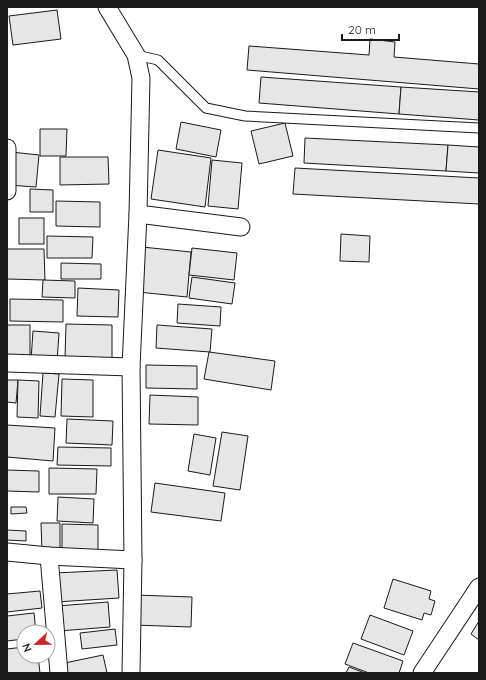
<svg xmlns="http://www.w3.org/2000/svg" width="486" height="680" font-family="Quicksand,sans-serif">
<rect width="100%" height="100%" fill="#fff"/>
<g fill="#e6e6e6" stroke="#1a1a1a">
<polygon points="57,10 61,39 13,45 9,16"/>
<polygon points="370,39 395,42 394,57 479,64 479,89 247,70 249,46 369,55"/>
<polygon points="261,77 401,87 399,114 259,103"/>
<polygon points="401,87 479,92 479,120 399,114"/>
<polygon points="181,122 221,130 216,157 176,149"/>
<polygon points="285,123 293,156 259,164 251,131"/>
<polygon points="40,129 67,129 66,156 40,156"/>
<polygon points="305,138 448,145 446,171 304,163"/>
<polygon points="448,145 479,147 479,173 446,171"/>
<polygon points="158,150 211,158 205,207 151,199"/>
<polygon points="11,152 39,155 36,187 8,185"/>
<polygon points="60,157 108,157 109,184 60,185"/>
<polygon points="212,160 242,163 238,209 208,206"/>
<polygon points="295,168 479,178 479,204 293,194"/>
<polygon points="30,189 53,190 53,212 30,212"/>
<polygon points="56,201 100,202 100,227 56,226"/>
<rect x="19" y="218" width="25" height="26"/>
<polygon points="341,234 370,236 369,262 340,261"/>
<polygon points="47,236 93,237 92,258 47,258"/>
<polygon points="142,247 191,252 187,297 138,292"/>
<polygon points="192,248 237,253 234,280 189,275"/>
<polygon points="7,249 44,249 45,280 7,279"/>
<polygon points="61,263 101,264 101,279 61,279"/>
<polygon points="192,277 235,283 232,304 189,298"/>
<polygon points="43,280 75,281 75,298 42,297"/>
<polygon points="78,288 119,290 118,317 77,316"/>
<polygon points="10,299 63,300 63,322 10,321"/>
<polygon points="178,304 221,307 220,326 177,323"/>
<polygon points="66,324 112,325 112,358 65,358"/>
<rect x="7" y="325" width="23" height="37"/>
<polygon points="157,325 212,329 210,352 156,348"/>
<polygon points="33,331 59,333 57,362 31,360"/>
<polygon points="209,352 275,361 271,390 204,379"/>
<polygon points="146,365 197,366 197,389 146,388"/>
<polygon points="43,373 59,374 55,417 40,416"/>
<polygon points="62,379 93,380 93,417 61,416"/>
<polygon points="7,380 18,380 16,403 7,402"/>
<polygon points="18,380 39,381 38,418 17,417"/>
<polygon points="150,395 198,397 198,425 149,424"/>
<polygon points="67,419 113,421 112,445 66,443"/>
<polygon points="7,425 55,428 53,461 7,457"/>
<polygon points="222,432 248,436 240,490 213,486"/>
<polygon points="194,434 216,438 210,475 188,471"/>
<polygon points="58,447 111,448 111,466 57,465"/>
<polygon points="49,468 97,469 96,494 49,494"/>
<polygon points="7,470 39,471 39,492 7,491"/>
<polygon points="155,483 225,493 221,521 151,512"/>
<polygon points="58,497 94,499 93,523 57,521"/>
<polygon points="11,507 26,507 27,513 11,514"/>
<polygon points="41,523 60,523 60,552 42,552"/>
<polygon points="62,524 98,525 98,552 62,551"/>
<polygon points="7,530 26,531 26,541 7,540"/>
<polygon points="117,570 119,598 56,602 55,573"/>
<polygon points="393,579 431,591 429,599 435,601 431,615 424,613 422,620 384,608"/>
<polygon points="40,591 42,608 7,612 7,594"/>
<polygon points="135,595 192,597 191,627 134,625"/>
<polygon points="108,602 110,627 59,631 57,606"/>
<polygon points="34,613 36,632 24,632 24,639 7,641 7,616"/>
<polygon points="370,615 413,631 404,655 361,639"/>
<polygon points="479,621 479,640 471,634"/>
<polygon points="115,629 117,645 82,649 80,633"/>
<polygon points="353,643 403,661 399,673 369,673 345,664"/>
<polygon points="24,647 24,656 38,656 40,673 7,673 7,649"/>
<polygon points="103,655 107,673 62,673 60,664"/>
<polygon points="349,667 365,673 346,673"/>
</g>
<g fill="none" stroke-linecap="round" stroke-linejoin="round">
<defs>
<polyline id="service" points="136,55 158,60 206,108 245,116 479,128"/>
<g id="minor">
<polyline points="107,7 136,55 141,78 138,214 131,367 133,560 131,673"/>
<polyline points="7,191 7,148"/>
<polyline points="138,214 241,227"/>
<polyline points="7,363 131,367"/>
<polyline points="7,552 49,556 133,560"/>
<polyline points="49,556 59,673"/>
<polyline points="422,673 479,587"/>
</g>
</defs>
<use href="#service" stroke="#1a1a1a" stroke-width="11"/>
<use href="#minor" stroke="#1a1a1a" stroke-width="19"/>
<use href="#service" stroke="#fff" stroke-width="9"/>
<use href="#minor" stroke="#fff" stroke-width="17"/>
</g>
<rect width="486" height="680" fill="none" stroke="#1a1a1a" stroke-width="16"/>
<g transform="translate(36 644) rotate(248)"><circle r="19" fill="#ffffff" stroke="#a3a3a3"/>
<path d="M0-3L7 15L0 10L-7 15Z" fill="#c62828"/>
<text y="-6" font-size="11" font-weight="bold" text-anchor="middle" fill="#1a1a1a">N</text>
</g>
<path d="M342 34v6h57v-6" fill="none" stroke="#1a1a1a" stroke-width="2"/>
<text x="348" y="34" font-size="12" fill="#1a1a1a" stroke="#ffffff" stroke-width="3" paint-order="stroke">20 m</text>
</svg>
